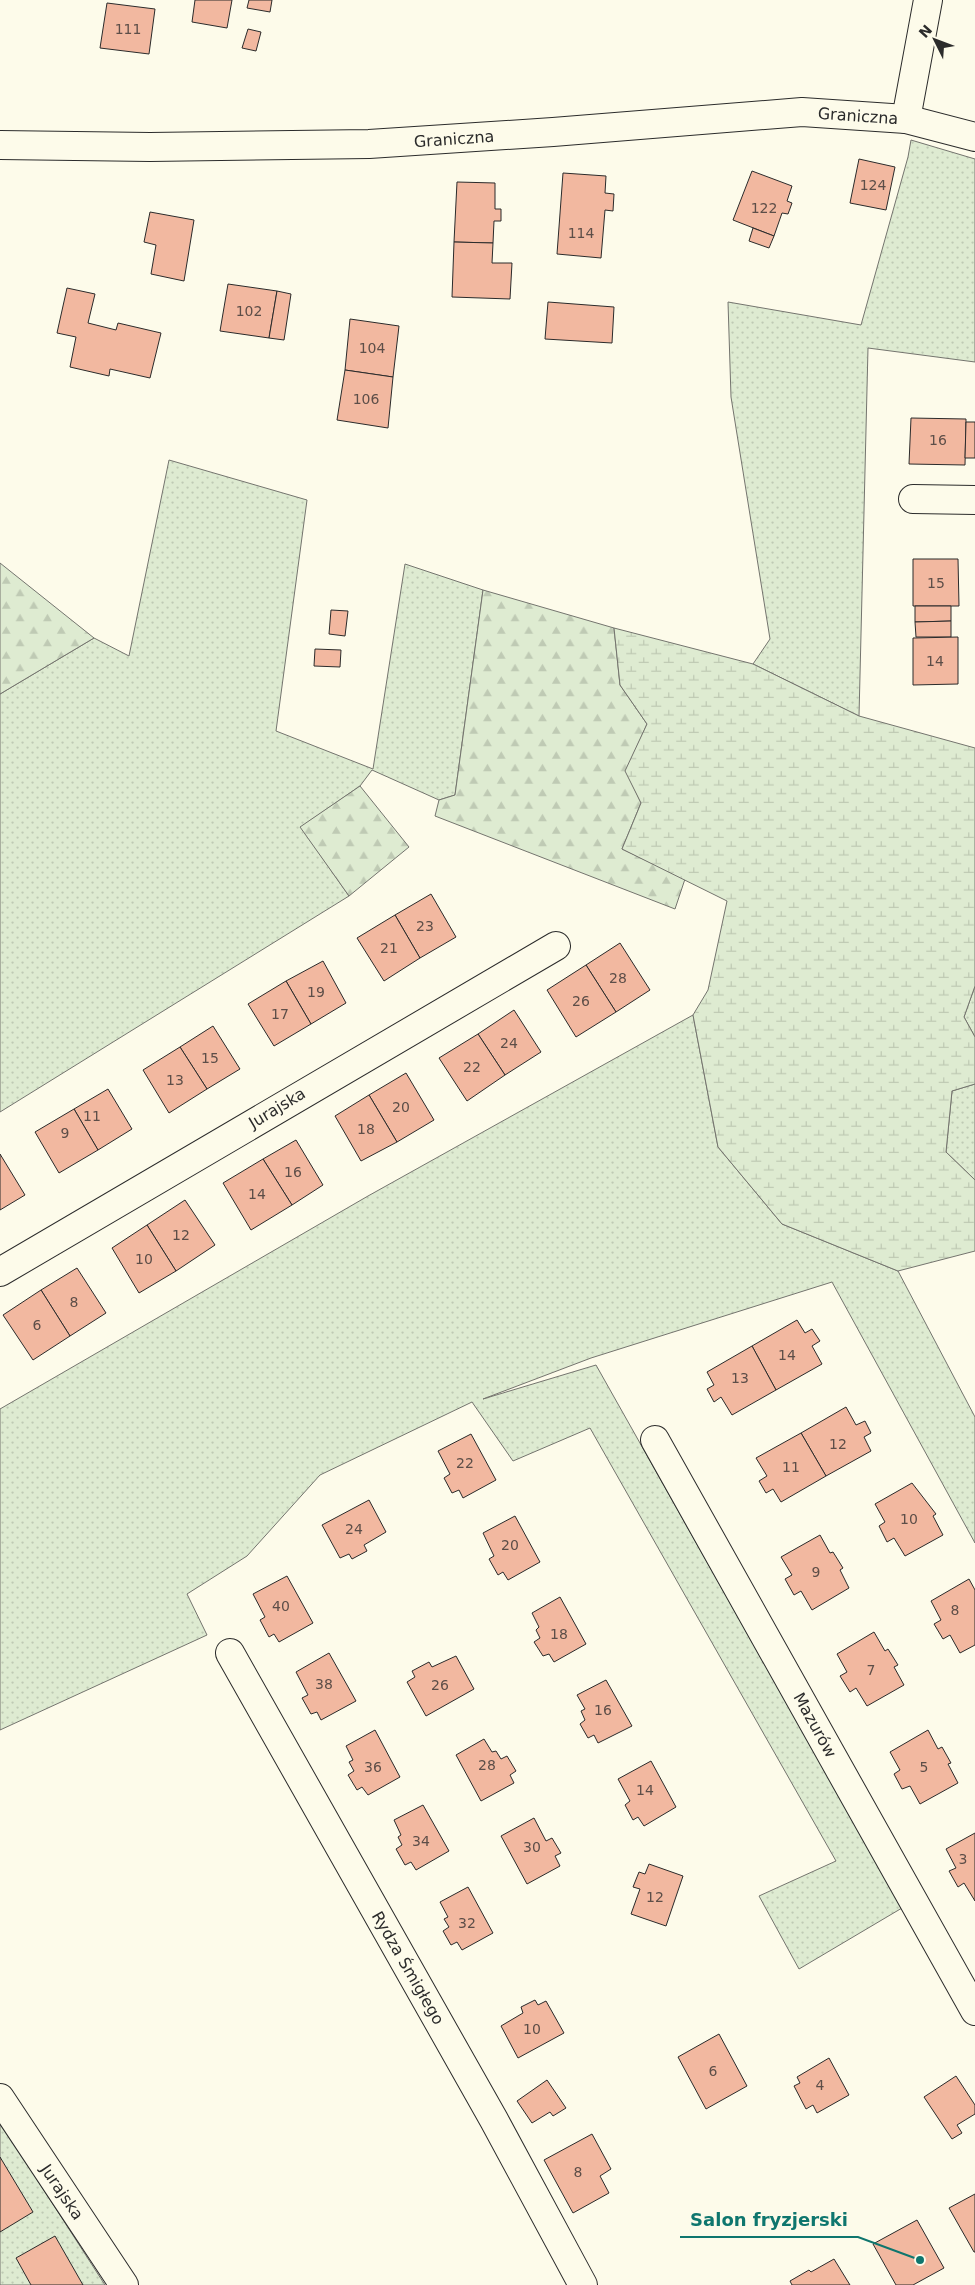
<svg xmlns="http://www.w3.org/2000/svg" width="975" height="2285" font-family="'DejaVu Sans',sans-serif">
<defs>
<pattern id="grass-dots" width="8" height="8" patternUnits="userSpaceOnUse" patternTransform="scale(1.25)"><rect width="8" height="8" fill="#deebd1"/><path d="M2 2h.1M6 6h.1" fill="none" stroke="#bfcab4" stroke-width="1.8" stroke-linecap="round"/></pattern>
<pattern id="forest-firs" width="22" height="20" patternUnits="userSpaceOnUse" patternTransform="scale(1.25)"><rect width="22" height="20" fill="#deebd1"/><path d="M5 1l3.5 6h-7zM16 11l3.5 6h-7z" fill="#bfcab4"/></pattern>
<pattern id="wetland-marsh" width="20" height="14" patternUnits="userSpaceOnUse" patternTransform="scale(1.25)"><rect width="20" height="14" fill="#deebd1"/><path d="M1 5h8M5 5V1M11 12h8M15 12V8" fill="none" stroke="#bfcab4"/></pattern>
</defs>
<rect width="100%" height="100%" fill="#fdfbea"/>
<g fill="url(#grass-dots)" stroke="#74746e">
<polygon points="911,140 975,159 975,362 868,348 859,716 753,664 770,639 731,397 728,302 861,325 908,157"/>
<polygon points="169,460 307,500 276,731 373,769 405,564 483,590 455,795 439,800 372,770 360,786 301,827 349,896 0,1112 0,694 94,638 129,656"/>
<polygon points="975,986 975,1037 964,1017"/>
<polygon points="693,1015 718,1147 782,1224 898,1271 975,1417 975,1543 832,1282 591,1358 483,1399 596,1365 902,1908 799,1969 759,1896 836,1861 590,1428 513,1461 472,1402 320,1475 247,1556 187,1594 207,1635 0,1730 0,1409 368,1196"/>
<polygon points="975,1084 975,1180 946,1152 952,1091"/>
<polygon points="0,2122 105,2285 0,2285"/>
</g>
<g fill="url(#forest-firs)" stroke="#74746e">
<polygon points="0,563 94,638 0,694"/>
<polygon points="483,590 614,628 620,685 647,724 626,771 641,803 622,849 685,879 675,909 435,816 439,800 455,795"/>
<polygon points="360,786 409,847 349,896 300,827"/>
</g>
<polygon fill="url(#wetland-marsh)" stroke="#74746e" points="614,628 753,664 859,716 975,748 975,986 964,1017 975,1037 975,1084 952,1091 946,1152 975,1180 975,1251 898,1271 782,1224 718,1147 693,1015 708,990 727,901 622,849 641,803 625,771 647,724 620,685"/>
<g fill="#f2b8a0" stroke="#2b2b2b">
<polygon points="195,0 232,0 227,28 192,22"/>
<polygon points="249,0 272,0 270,12 247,8"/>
<polygon points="107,3 155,9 149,54 100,48"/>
<polygon points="248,29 261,32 256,51 242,48"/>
<polygon points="859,159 895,167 886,210 850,203"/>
<polygon points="752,171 792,186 787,201 792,203 788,214 782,213 774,236 733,220"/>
<polygon points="563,173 606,176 605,193 614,194 613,211 605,210 601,258 557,254"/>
<polygon points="457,182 495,183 495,209 501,209 501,221 494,221 493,243 454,242"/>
<polygon points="150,212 194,220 184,281 151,274 156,245 144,242"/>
<polygon points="753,228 774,236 769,248 749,241"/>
<polygon points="454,242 493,243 492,263 512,263 510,299 452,297"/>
<polygon points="228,284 277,291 269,338 220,331"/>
<polygon points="67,288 95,294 88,323 116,330 118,323 161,333 150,378 110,369 109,376 70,367 76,337 57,333"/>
<polygon points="277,291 291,294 284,340 269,338"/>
<polygon points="548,302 614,307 612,343 545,339"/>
<polygon points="350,319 399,326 393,377 345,370"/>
<polygon points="345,370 393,377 388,428 337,420"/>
<polygon points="911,418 966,419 965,465 909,464"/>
<polygon points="966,422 975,422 975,458 965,458"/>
<polygon points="913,559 958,559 959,606 913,606"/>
<polygon points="915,606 951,606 951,621 915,622"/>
<polygon points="331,610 348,611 345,636 329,634"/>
<polygon points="951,621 951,637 916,637 915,622"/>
<polygon points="958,637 958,684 913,685 913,638"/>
<polygon points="315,649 341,650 340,667 314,666"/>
<polygon points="431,894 456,937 420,958 395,915"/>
<polygon points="395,915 420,958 384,981 357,938"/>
<polygon points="620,943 650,990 616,1012 586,965"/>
<polygon points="323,961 346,1003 311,1024 286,981"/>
<polygon points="586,965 616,1012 576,1037 547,990"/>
<polygon points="286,981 311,1024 274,1046 248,1004"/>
<polygon points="514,1010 541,1052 505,1075 478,1034"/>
<polygon points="213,1026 240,1069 207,1089 180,1047"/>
<polygon points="478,1034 505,1075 467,1101 439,1058"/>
<polygon points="180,1047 207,1089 169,1113 143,1070"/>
<polygon points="406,1073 434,1120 397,1142 369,1095"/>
<polygon points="108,1089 132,1129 98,1150 74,1109"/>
<polygon points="369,1095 397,1142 361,1161 335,1116"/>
<polygon points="74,1109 98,1150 59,1173 35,1132"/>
<polygon points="296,1140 323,1185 292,1205 263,1159"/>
<polygon points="0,1154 25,1195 0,1210"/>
<polygon points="263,1159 292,1205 251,1230 223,1183"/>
<polygon points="185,1200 215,1245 176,1271 147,1225"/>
<polygon points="147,1225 176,1271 139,1293 112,1248"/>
<polygon points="77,1268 106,1313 70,1336 41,1290"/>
<polygon points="41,1290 70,1336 33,1360 3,1315"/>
<polygon points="797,1320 805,1333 812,1329 820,1341 812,1346 822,1364 776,1390 752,1346"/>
<polygon points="752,1346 776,1390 732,1415 721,1397 714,1402 707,1389 714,1385 707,1372"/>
<polygon points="846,1407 856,1425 865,1421 871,1433 864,1437 871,1451 826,1476 801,1433"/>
<polygon points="801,1433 826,1476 781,1502 773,1489 766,1493 759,1481 767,1476 756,1458"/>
<polygon points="471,1434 496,1480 463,1498 459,1490 452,1493 444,1478 450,1474 438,1451"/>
<polygon points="912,1483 936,1514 933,1516 943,1535 905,1556 894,1538 887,1542 879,1526 885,1522 875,1504"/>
<polygon points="369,1500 386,1532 364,1545 367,1551 352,1559 349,1554 340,1558 322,1525"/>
<polygon points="515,1516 540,1562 508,1580 503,1572 498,1575 489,1559 494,1556 483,1533"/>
<polygon points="820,1535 830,1553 833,1552 843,1568 840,1570 849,1588 812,1610 801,1591 794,1595 785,1579 792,1575 781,1557"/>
<polygon points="287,1576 313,1623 279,1642 274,1634 269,1637 260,1620 265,1617 253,1594"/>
<polygon points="969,1579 975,1590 975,1645 960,1653 950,1635 943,1639 934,1624 941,1620 931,1601"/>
<polygon points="560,1597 586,1644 554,1662 549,1654 543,1656 534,1642 540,1638 536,1630 539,1627 532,1613"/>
<polygon points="874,1632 885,1651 888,1649 898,1665 894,1667 904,1685 867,1706 856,1688 850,1692 840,1676 847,1672 837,1654"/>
<polygon points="329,1653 356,1701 321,1720 317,1712 311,1714 302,1698 308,1695 296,1672"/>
<polygon points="456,1656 474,1689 426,1716 407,1682 415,1677 412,1671 429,1662 432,1667"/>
<polygon points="606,1680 632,1726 598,1743 594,1735 588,1738 580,1724 585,1720 581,1711 585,1709 577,1695"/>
<polygon points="375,1730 400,1777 368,1795 362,1787 357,1790 348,1775 354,1771 349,1762 353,1760 346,1746"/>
<polygon points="928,1730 938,1749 942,1747 951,1763 948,1764 958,1783 920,1804 910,1786 902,1789 894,1774 900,1770 890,1752"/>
<polygon points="484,1739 492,1752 496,1751 501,1759 507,1756 516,1771 510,1775 514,1783 481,1801 456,1755"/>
<polygon points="651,1761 676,1807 644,1826 638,1817 633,1820 625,1805 630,1801 618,1779"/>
<polygon points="423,1805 449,1851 416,1870 411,1862 405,1865 396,1849 402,1845 398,1837 401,1835 394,1820"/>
<polygon points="534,1818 546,1841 552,1838 561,1853 555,1856 560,1866 527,1884 501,1836"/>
<polygon points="975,1833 975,1901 964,1883 958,1887 949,1871 956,1868 946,1849"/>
<polygon points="649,1864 683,1876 666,1926 631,1914 640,1889 633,1887 639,1872 645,1874"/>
<polygon points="468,1887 493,1933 462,1950 457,1942 451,1945 443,1931 449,1927 444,1919 448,1917 440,1902"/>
<polygon points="535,2000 538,2005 546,2001 564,2033 518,2058 501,2026 523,2013 521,2007"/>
<polygon points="719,2034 747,2086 706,2109 678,2057"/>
<polygon points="829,2058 849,2095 817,2113 813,2105 806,2109 794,2086 800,2083 797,2077"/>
<polygon points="956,2076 975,2105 975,2114 957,2125 962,2133 952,2139 924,2097"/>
<polygon points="547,2080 566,2108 553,2116 550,2112 532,2123 517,2101"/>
<polygon points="592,2134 611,2169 600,2176 609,2193 573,2213 544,2160"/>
<polygon points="0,2157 33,2212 0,2232"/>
<polygon points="975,2194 975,2252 974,2252 949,2208"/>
<polygon points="917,2220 944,2268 913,2285 896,2285 873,2244"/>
<polygon points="55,2236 83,2285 31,2285 16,2258"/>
<polygon points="834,2259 850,2285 792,2285 790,2281 809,2270 811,2272"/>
</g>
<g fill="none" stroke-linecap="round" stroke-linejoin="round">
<defs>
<g id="street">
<polyline points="906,119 928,0"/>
<polyline points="913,499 975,500"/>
<polyline points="0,1272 556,946"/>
<polyline points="655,1440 975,2011"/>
<polyline points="230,1653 494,2120 583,2285"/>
<polyline points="0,2098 124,2285"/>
</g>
<polyline id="secondary" points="0,145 150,147 369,144 553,132 802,112 906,119 975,137"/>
</defs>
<use href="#street" stroke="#2b2b2b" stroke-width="30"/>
<use href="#secondary" stroke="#2b2b2b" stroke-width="30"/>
<use href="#street" stroke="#fdfbea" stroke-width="28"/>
<use href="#secondary" stroke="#fdfbea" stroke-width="28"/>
</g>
<g text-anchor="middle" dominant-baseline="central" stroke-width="4" stroke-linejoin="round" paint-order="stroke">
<g font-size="14" fill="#5d4e48">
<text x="128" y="29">111</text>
<text x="873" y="185">124</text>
<text x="764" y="208">122</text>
<text x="581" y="233">114</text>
<text x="249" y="311">102</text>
<text x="372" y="348">104</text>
<text x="366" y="399">106</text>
<text x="938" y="440">16</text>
<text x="936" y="583">15</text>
<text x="935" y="661">14</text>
<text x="425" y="926">23</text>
<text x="389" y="948">21</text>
<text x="618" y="978">28</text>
<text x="316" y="992">19</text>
<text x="581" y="1001">26</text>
<text x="280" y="1014">17</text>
<text x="509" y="1043">24</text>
<text x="210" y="1058">15</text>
<text x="472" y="1067">22</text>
<text x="175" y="1080">13</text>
<text x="401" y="1107">20</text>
<text x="92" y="1116">11</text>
<text x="366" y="1129">18</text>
<text x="65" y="1133">9</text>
<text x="293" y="1172">16</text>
<text x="257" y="1194">14</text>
<text x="181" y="1235">12</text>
<text x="144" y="1259">10</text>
<text x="74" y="1302">8</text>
<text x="37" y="1325">6</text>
<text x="787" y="1355">14</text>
<text x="740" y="1378">13</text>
<text x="838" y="1444">12</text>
<text x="465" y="1463">22</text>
<text x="791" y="1467">11</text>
<text x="909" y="1519">10</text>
<text x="354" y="1529">24</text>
<text x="510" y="1545">20</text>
<text x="816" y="1572">9</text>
<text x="281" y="1606">40</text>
<text x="955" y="1610">8</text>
<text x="559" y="1634">18</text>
<text x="871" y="1670">7</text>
<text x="324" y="1684">38</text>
<text x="440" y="1685">26</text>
<text x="603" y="1710">16</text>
<text x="487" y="1765">28</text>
<text x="373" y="1767">36</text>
<text x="924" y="1767">5</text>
<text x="645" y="1790">14</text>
<text x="421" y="1841">34</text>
<text x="532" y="1847">30</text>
<text x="963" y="1859">3</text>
<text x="655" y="1897">12</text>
<text x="467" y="1923">32</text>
<text x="532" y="2029">10</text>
<text x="713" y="2071">6</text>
<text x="820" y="2085">4</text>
<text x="578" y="2172">8</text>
</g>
<g font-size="16" fill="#2b2b2b" stroke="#fdfbea">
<text transform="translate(858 116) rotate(4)">Graniczna</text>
<text transform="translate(454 139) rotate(-4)">Graniczna</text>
<text transform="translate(277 1108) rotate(-31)">Jurajska</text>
<text transform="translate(815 1725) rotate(61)">Mazurów</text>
<text transform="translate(408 1968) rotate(60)">Rydza Śmigłego</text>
<text transform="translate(62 2192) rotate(56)">Jurajska</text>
</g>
</g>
<path fill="none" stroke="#0f766e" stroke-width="2" d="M920 2260L858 2237H680"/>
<circle fill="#0f766e" stroke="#fdfbea" stroke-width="2" cx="920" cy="2260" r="5"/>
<g font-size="18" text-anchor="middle" font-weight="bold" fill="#0f766e" stroke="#fdfbea" stroke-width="4" stroke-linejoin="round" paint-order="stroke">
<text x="769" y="2226">Salon fryzjerski</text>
</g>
<g transform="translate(935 40) rotate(312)" stroke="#fdfbea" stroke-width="4" paint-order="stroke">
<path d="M0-4L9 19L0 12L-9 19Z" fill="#2b2b2b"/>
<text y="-8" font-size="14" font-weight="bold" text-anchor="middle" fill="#2b2b2b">N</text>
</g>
</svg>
